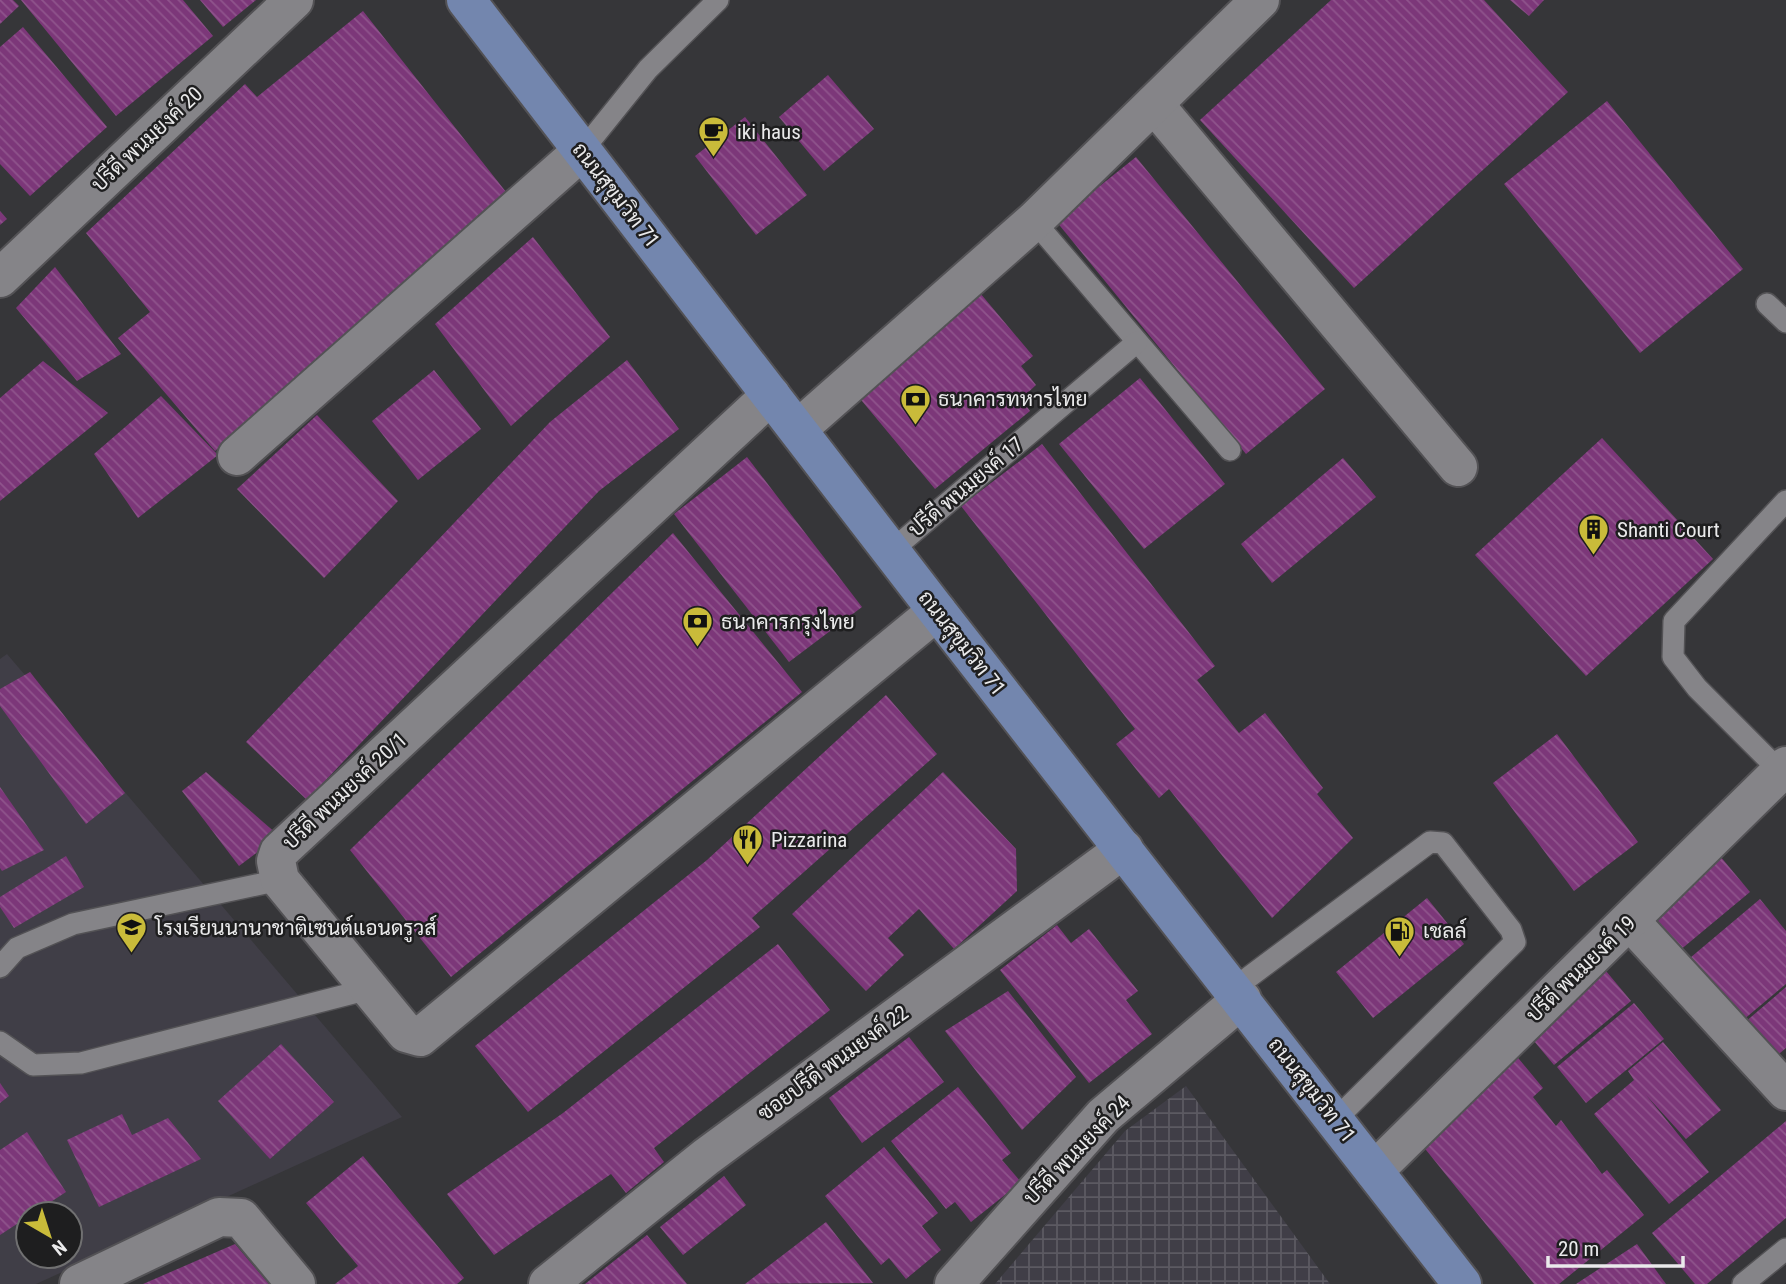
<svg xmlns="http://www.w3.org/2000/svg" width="1786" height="1284" font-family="'Roboto Condensed',Sarabun,sans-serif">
<defs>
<pattern id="industrial-grid" width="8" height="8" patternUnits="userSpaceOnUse" patternTransform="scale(1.75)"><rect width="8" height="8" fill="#403e47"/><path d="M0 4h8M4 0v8" fill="none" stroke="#5c5a62"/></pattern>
<pattern id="building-back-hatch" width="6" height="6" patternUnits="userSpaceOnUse" patternTransform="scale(1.75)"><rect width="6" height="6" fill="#7c3779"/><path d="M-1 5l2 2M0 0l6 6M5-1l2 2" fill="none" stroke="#8f548c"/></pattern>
</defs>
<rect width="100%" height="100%" fill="#363639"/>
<path fill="#403e47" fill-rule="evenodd" d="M7,654L402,1117L36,1284H0V659ZM28,1214H70V1256H28Z"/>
<polygon fill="url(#industrial-grid)" points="1186,1086 1330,1284 995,1284 1125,1131"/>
<g fill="url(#building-back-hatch)">
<polygon points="0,0 13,0 19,6 0,24"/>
<polygon points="21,0 183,0 213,36 116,116"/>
<polygon points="200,0 256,0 223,27"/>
<polygon points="1331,0 1484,0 1568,92 1354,288 1200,120"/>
<polygon points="1510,0 1544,0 1529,16"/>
<polygon points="363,11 514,202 215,451 118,338 150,312 86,233 245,84 257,97"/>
<polygon points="23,27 107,127 30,196 0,164 0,47"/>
<polygon points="828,75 874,129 824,171 779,117"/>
<polygon points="1607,101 1743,269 1640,353 1504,184"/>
<polygon points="745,117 807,195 756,235 695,156"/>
<polygon points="1136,157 1325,389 1246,454 1056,221"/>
<polygon points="0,211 7,219 0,225"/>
<polygon points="533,237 610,337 511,426 435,324"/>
<polygon points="55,267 121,354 77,381 16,308"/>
<polygon points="980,293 1033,356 1021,366 1036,385 1021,399 1030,411 935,489 857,395"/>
<polygon points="627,360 679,429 599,491 307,800 246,742 550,422"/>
<polygon points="43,361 108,413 0,501 0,398"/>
<polygon points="434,370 481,429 418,480 372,421"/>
<polygon points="1140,378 1225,484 1144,549 1059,444"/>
<polygon points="161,396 218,455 138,518 94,454"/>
<polygon points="317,415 398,501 324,578 237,489"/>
<polygon points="1602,438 1713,559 1586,676 1475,555"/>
<polygon points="1042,444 1215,666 1197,680 1239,733 1265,713 1323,788 1317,794 1353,838 1272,918 1169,789 1159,798 1116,744 1135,729 961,506"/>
<polygon points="747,457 862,607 789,662 674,514"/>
<polygon points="1343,458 1376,497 1272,583 1241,544"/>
<polygon points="673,533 802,692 451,977 350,850"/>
<polygon points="30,672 125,793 86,824 0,706 0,689"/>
<polygon points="886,695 937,754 752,918 760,927 528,1112 475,1046 707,860"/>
<polygon points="1557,734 1638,842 1574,891 1493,783"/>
<polygon points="206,772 279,836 239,866 182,791"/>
<polygon points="943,772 1016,849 1017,891 954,949 919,909 888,938 904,955 866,991 792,914"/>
<polygon points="0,787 44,850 2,871 0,868"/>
<polygon points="66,856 84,887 14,928 0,907 0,897"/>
<polygon points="1720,856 1750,892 1673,956 1644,920"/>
<polygon points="1427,898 1464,944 1373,1018 1336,972"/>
<polygon points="1760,899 1786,931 1786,984 1736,1026 1684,963"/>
<polygon points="1057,925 1071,943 1089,929 1138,991 1126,1000 1152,1034 1089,1083 1000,970"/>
<polygon points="778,944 830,1010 654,1148 664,1162 626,1193 611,1174 494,1255 447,1194 563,1113"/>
<polygon points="1601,965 1631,1001 1554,1065 1524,1029"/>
<polygon points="1786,987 1786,1048 1766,1065 1737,1029"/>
<polygon points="1008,991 1076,1077 1022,1130 945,1031"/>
<polygon points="1634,1003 1664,1039 1586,1103 1557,1067"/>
<polygon points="909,1037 944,1082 862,1143 829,1098"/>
<polygon points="1663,1042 1721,1110 1686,1139 1646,1095 1709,1172 1669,1204 1594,1114 1634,1080 1628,1071"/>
<polygon points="281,1044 334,1102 270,1159 218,1101"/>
<polygon points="1514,1053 1543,1088 1533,1097 1556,1126 1561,1120 1602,1174 1607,1170 1644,1215 1559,1284 1534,1284 1422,1145"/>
<polygon points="0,1083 9,1096 0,1103"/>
<polygon points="958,1087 1011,1153 1002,1160 1021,1182 971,1222 955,1202 946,1209 891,1141"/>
<polygon points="122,1114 132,1135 168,1118 201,1159 99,1207 67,1140"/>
<polygon points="1786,1121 1786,1218 1707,1284 1695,1284 1652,1233"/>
<polygon points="27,1132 66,1192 0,1235 0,1150"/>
<polygon points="884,1147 938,1213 922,1226 941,1250 906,1279 889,1258 881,1265 825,1196"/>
<polygon points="363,1156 464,1278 457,1284 335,1284 358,1266 306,1203"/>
<polygon points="724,1176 746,1205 683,1255 660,1227"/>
<polygon points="826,1222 873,1283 745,1284"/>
<polygon points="647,1235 687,1284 585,1284 595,1276"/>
<polygon points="235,1244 269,1284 143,1284"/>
<polygon points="1637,1244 1666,1284 1576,1284"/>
</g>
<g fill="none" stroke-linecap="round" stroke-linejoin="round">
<defs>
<g id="lane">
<polyline points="582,151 648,69 718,0"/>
<polyline points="1034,221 1230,450"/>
<polyline points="1767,304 1786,322"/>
<polyline points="891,551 1137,342"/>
<polyline points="1781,772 1697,688 1673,657 1674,621 1786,501"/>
<polyline points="0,967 17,948 73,924 280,880"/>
<polyline points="1233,989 1430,842 1443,843 1511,930 1515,942 1335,1120"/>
<polyline points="0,1042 33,1065 81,1063 369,989"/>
<polyline points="1743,1284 1786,1249"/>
</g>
<g id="street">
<polyline points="1154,104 1458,467"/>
<polyline points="0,278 294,0"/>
<polyline points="771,395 279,852 276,861 280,880 406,1033 420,1037 937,611"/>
<polyline points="798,429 1034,221 1260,0"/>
<polyline points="237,456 582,151"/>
<polyline points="1630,921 1786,1091"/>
<polyline points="1374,1171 1786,766"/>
<polyline points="79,1284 219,1217 241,1218 296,1284"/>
<polyline points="548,1284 706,1157 1124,849"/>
<polyline points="954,1284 1103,1116 1242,999"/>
</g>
<polyline id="primary" points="466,0 937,611 1462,1284"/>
</defs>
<use href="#lane" stroke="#535255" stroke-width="24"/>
<use href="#street" stroke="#535255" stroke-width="42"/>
<use href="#primary" stroke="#535255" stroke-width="42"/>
<use href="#lane" stroke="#858488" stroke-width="21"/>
<use href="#street" stroke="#858488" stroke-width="38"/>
<use href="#primary" stroke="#7386ae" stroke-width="38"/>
</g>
<defs>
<symbol id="cafe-pin" viewBox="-11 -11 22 30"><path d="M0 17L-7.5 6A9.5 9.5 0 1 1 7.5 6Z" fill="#c9bb3a" stroke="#1e1e1f"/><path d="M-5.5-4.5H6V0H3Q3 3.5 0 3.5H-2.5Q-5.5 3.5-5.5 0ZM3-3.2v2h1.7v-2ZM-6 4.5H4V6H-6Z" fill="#111"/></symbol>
<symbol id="bank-pin" viewBox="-11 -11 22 30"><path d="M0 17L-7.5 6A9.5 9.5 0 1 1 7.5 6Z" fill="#c9bb3a" stroke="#1e1e1f"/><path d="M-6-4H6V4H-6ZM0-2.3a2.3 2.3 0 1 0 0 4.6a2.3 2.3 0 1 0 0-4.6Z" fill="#111"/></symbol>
<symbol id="building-pin" viewBox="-11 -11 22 30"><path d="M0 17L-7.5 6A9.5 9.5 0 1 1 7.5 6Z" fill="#c9bb3a" stroke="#1e1e1f"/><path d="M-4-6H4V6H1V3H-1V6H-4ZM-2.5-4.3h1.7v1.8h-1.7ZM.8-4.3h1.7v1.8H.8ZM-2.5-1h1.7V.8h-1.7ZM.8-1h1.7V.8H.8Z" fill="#111"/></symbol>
<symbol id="restaurant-pin" viewBox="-11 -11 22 30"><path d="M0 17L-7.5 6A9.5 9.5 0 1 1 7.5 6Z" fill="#c9bb3a" stroke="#1e1e1f"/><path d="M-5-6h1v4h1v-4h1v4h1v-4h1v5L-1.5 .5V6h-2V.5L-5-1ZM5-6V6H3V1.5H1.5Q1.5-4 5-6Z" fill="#111"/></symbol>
<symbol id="school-pin" viewBox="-11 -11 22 30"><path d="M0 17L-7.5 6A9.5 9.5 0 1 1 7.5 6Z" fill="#c9bb3a" stroke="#1e1e1f"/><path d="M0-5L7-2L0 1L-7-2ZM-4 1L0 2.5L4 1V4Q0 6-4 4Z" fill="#111"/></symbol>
<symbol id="fuel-pin" viewBox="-11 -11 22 30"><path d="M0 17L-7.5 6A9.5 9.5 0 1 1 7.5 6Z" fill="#c9bb3a" stroke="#1e1e1f"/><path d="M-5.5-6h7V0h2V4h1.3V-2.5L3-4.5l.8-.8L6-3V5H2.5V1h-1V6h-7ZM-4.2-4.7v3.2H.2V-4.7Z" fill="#111"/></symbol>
</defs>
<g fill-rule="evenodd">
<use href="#cafe-pin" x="696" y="114" width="35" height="47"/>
<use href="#bank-pin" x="898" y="382" width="35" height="47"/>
<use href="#building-pin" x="1576" y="512" width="35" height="47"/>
<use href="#bank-pin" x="680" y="604" width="35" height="47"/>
<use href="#restaurant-pin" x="730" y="822" width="35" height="47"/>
<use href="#school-pin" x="114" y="910" width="35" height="47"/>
<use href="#fuel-pin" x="1382" y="914" width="35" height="47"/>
</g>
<g text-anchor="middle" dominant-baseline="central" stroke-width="5" stroke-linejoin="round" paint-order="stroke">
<g font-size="21" fill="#eaeaeb" stroke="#1e1e1f" text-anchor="start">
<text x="737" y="132">iki haus</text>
<text x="938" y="399">ธนาคารทหารไทย</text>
<text x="1617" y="530">Shanti Court</text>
<text x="721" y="622">ธนาคารกรุงไทย</text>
<text x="771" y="840">Pizzarina</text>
<text x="155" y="928">โรงเรียนนานาชาติเซนต์แอนดรูวส์</text>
<text x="1423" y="931">เชลล์</text>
</g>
<g font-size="21" fill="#eaeaeb" stroke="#1e1e1f">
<text transform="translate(147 139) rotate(-43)">ปรีดี พนมยงค์ 20</text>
<text transform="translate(616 195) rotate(52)">ถนนสุขุมวิท 71</text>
<text transform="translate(966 487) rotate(-40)">ปรีดี พนมยงค์ 17</text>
<text transform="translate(962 643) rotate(52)">ถนนสุขุมวิท 71</text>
<text transform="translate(345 791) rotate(-43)">ปรีดี พนมยงค์ 20/1</text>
<text transform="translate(1581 969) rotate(-44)">ปรีดี พนมยงค์ 19</text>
<text transform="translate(833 1063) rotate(-36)">ซอยปรีดี พนมยงค์ 22</text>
<text transform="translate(1312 1090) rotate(52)">ถนนสุขุมวิท 71</text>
<text transform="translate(1077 1150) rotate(-46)">ปรีดี พนมยงค์ 24</text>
</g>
</g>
<g transform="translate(49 1235) rotate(141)"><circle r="33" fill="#1e1e1f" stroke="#707071" stroke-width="2"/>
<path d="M0-5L12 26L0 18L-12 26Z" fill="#c9bb3a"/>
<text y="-10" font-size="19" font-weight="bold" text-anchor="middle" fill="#eaeaeb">N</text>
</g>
<path d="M1548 1256v10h135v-10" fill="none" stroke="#eaeaeb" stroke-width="3.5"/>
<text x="1558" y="1256" font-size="21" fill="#eaeaeb" stroke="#1e1e1f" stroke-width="5" paint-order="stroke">20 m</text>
</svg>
